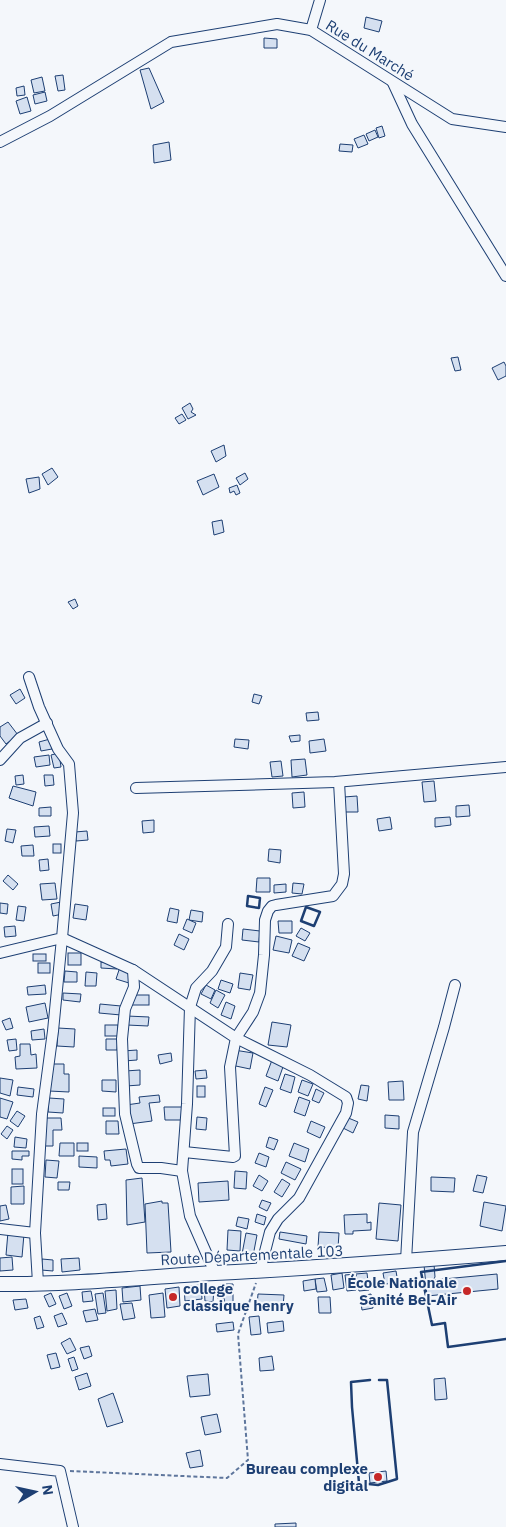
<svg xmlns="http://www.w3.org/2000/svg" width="506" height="1527" font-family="'IBM Plex Sans',sans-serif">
<rect width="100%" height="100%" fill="#f4f7fb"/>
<g fill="#d5e0f0" stroke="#1d3f73">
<polygon points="366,17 382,21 379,32 364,28"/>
<polygon points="264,38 277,39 277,48 264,48"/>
<polygon points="149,68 164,102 151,109 140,70"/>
<polygon points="63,75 65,90 58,91 55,76"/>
<polygon points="42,77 45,91 34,93 31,80"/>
<polygon points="24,86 25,95 17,96 16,88"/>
<polygon points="45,92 47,101 35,104 33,95"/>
<polygon points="27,97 31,111 20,114 16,101"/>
<polygon points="382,126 385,136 379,138 376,128"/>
<polygon points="375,130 378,137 369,141 366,134"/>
<polygon points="364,135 368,144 358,148 354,139"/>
<polygon points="169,142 171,160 154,163 153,145"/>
<polygon points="340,144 353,145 352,152 339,151"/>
<polygon points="458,357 461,370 455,371 451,358"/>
<polygon points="504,362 506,366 506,376 498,380 492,368"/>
<polygon points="190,403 193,409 191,412 196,415 188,419 182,408"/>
<polygon points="182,414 186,420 179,424 175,418"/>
<polygon points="224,445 226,456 216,462 211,451"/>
<polygon points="52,468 58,477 48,485 42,474"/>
<polygon points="245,473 248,479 240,485 236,478"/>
<polygon points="214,474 219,487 203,495 197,481"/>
<polygon points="39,477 40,489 29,493 26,479"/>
<polygon points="237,485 240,493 236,495 234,491 230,493 229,488"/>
<polygon points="222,520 224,532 214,535 212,522"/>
<polygon points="75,599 78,606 73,609 68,602"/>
<polygon points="20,689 25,698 16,704 10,695"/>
<polygon points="254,694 262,696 259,704 252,702"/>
<polygon points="318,712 319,720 307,721 306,713"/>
<polygon points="8,722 18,735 6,744 0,736 0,727"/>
<polygon points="300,735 300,741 291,742 289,736"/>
<polygon points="50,739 52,749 41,751 39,742"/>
<polygon points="235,739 249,740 248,749 234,747"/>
<polygon points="324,739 326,751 310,753 309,741"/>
<polygon points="59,753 61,767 54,768 51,755"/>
<polygon points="49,755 50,765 36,767 34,757"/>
<polygon points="305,759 307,775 292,777 291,760"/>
<polygon points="281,761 283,776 272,777 270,762"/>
<polygon points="23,775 24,784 16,785 15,776"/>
<polygon points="44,775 53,775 54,785 45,786"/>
<polygon points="434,781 436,801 424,802 422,782"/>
<polygon points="13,786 36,792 33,806 9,798"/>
<polygon points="304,792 305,807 293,808 292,793"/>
<polygon points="357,796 358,812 345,812 344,797"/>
<polygon points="469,805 470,816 456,817 456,806"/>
<polygon points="51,807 51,816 39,816 39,808"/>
<polygon points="390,817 392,829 379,831 377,819"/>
<polygon points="450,817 451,825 435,827 435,818"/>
<polygon points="154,820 154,832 143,833 142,821"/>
<polygon points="49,826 50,836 35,837 34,827"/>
<polygon points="7,829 16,830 13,843 5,841"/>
<polygon points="87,831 88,840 76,841 75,832"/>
<rect x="53" y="844" width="8" height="9"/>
<polygon points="33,845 34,856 22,856 21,846"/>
<polygon points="269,849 281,850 280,863 268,861"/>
<polygon points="48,859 49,870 40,871 39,860"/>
<polygon points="8,875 18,884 13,890 3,881"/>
<polygon points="257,878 270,878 270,892 256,892"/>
<polygon points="55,883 57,899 42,900 40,884"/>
<polygon points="293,883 304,884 302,894 292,893"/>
<polygon points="286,884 286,892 274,893 274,885"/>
<polygon points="61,902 63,914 53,916 51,904"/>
<polygon points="0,903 8,904 7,914 0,913"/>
<polygon points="75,904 88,906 86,920 73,918"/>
<polygon points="18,906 26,907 24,921 16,920"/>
<polygon points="170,908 179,910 177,923 167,921"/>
<polygon points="191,910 203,912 202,922 189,920"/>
<polygon points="187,919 196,923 192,933 183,929"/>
<polygon points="278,921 292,921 292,933 279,933"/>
<polygon points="15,926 16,936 5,937 4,927"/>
<polygon points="301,928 310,933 305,941 296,936"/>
<polygon points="243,929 260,931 259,942 242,940"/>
<polygon points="179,934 189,939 184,950 174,945"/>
<polygon points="276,936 292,940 289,953 273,950"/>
<polygon points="298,943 310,948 304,961 292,956"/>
<rect x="68" y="953" width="13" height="12"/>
<rect x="33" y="954" width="13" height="7"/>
<polygon points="101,962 118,964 117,969 101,968"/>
<rect x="38" y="963" width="12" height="10"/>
<polygon points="120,967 132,972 129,983 116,979"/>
<polygon points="65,971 77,972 77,982 64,982"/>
<polygon points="86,972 97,973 96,986 85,986"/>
<polygon points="240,973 253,975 250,990 238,988"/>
<polygon points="221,980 233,984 230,993 218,989"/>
<polygon points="45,985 46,994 28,995 27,987"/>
<polygon points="206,985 215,990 211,999 201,994"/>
<polygon points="216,990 225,995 218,1008 210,1003"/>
<polygon points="63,993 81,994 80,1002 63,1000"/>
<rect x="132" y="995" width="17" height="10"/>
<polygon points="226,1002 235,1006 231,1019 221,1015"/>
<polygon points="45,1003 48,1018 29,1022 26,1007"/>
<polygon points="100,1004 121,1006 121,1015 99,1013"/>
<polygon points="127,1016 149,1017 148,1026 127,1025"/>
<polygon points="10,1018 13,1028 6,1030 2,1021"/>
<polygon points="272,1022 291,1025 287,1047 268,1045"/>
<rect x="105" y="1025" width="13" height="11"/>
<polygon points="58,1028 75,1029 74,1047 57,1046"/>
<polygon points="44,1029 45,1039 32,1040 31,1031"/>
<polygon points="16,1039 17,1050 9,1051 7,1040"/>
<polygon points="106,1039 118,1039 117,1050 106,1050"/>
<polygon points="20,1044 30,1044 31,1055 36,1054 37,1068 16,1069 15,1057 20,1056"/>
<polygon points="137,1050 137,1060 124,1061 123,1051"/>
<polygon points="234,1050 253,1053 250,1069 231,1065"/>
<polygon points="171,1053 172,1061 160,1064 158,1055"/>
<polygon points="272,1060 284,1064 278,1081 266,1076"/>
<polygon points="49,1064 64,1064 64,1074 69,1074 69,1092 49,1091"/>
<polygon points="140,1070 140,1085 126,1086 125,1071"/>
<polygon points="206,1070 207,1078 196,1079 195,1071"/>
<polygon points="285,1074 295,1077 291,1093 280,1089"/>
<polygon points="0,1078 13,1080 10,1096 0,1093"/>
<polygon points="102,1080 116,1080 116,1092 102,1091"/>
<polygon points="302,1080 313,1084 308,1096 298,1092"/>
<polygon points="403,1081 404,1100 389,1100 388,1082"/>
<polygon points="361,1085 369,1086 367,1101 358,1099"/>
<rect x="197" y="1086" width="8" height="11"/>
<polygon points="18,1087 34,1089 33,1097 17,1095"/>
<polygon points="265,1087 273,1090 266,1107 259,1104"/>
<polygon points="316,1089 324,1093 319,1103 312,1100"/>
<polygon points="159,1095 160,1102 149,1103 152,1121 129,1124 126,1105 140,1103 139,1097"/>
<polygon points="299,1097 310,1101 305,1116 294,1112"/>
<polygon points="0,1098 13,1102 7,1119 0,1117"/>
<polygon points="49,1098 64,1099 63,1113 48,1112"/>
<polygon points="164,1107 182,1107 182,1120 165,1120"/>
<rect x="103" y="1108" width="12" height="8"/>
<polygon points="17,1111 25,1116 18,1127 10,1121"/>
<polygon points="385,1115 399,1116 399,1129 385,1128"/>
<polygon points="197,1117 207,1118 206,1130 196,1129"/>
<polygon points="346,1117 358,1122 353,1133 341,1127"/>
<polygon points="43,1118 61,1118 62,1130 53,1130 53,1146 44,1146"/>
<polygon points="106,1121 118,1121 119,1134 106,1134"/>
<polygon points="311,1121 325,1127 320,1138 307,1132"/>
<polygon points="7,1126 13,1130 7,1139 1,1134"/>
<polygon points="15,1137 27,1139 26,1148 14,1147"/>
<polygon points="269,1137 278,1140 274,1150 266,1147"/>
<polygon points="60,1143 74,1143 74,1156 59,1156"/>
<rect x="77" y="1143" width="11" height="8"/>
<polygon points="294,1143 309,1149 305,1162 289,1156"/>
<polygon points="126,1149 128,1164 111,1166 110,1160 105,1160 104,1151"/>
<polygon points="12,1151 29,1151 29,1156 22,1156 22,1160 12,1159"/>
<polygon points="259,1153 269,1157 266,1167 255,1163"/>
<polygon points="79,1156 97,1157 97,1168 79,1167"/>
<polygon points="46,1160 59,1161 57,1178 45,1177"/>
<polygon points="286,1162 301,1169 295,1180 281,1173"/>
<rect x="12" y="1169" width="11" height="15"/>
<polygon points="235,1171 247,1172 246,1189 234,1188"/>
<polygon points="259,1175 268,1181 262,1191 253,1186"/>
<polygon points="477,1175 487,1177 483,1193 473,1191"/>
<polygon points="431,1177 455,1178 454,1192 431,1191"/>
<polygon points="142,1178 145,1222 127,1225 126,1180"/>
<polygon points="282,1179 290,1184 282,1197 274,1192"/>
<polygon points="228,1181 229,1200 199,1202 198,1183"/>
<polygon points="58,1182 70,1182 69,1190 58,1190"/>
<polygon points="24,1186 24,1204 11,1204 11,1187"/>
<polygon points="262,1200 271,1203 267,1211 259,1207"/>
<polygon points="162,1201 162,1203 168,1203 171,1252 147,1253 145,1204"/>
<polygon points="484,1202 506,1206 502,1231 480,1226"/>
<polygon points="379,1203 401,1205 398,1241 376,1239"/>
<polygon points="106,1204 107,1219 98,1220 97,1205"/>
<polygon points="6,1205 9,1219 0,1221 0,1206"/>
<polygon points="257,1214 266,1217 264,1225 255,1222"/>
<polygon points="367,1214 367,1223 371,1222 371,1230 353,1231 353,1234 345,1234 344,1215"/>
<polygon points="238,1217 249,1219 247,1229 236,1226"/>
<polygon points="228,1230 241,1231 240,1251 227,1250"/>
<polygon points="8,1232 24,1234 22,1257 6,1255"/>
<polygon points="280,1232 307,1236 306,1244 279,1239"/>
<polygon points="319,1232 339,1233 338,1248 318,1247"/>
<polygon points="246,1233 257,1235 253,1256 242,1254"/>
<polygon points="12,1257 13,1270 0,1271 0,1258"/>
<polygon points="79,1258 80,1270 62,1272 61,1259"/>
<polygon points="42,1259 53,1260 53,1271 41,1270"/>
<polygon points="434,1264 435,1277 433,1280 497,1274 498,1289 427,1296 424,1265"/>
<polygon points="396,1271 398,1283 385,1284 383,1273"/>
<polygon points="342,1273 344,1288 333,1290 331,1275"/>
<polygon points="367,1273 369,1290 359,1291 356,1274"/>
<polygon points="355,1274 356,1290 347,1291 345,1275"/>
<polygon points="324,1278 327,1291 317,1292 315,1279"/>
<polygon points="315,1279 316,1289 304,1291 303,1281"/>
<polygon points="221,1284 233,1284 233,1304 225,1304 224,1298 217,1298 217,1291"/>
<polygon points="201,1285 202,1299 185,1301 184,1286"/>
<polygon points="140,1286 141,1300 123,1302 122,1288"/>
<polygon points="210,1286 210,1288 214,1288 213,1302 205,1301 204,1287"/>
<polygon points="179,1287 180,1306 167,1308 165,1289"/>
<polygon points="116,1290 117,1309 107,1311 105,1291"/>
<polygon points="91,1291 93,1301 83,1302 82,1292"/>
<polygon points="51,1293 56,1304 49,1307 44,1296"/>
<polygon points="67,1293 72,1306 64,1309 59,1296"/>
<polygon points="103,1293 106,1313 98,1314 95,1294"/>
<polygon points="163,1293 165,1317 151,1318 149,1295"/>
<polygon points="258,1294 284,1295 283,1307 257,1306"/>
<polygon points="371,1294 373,1308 362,1310 360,1296"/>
<polygon points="318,1297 330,1297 331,1313 319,1313"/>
<polygon points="26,1299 28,1308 15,1310 13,1300"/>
<polygon points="132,1303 135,1318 123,1320 120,1304"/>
<polygon points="95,1309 98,1320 86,1322 83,1311"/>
<polygon points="62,1313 67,1324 58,1327 54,1316"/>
<polygon points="40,1316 44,1327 37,1329 34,1318"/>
<polygon points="259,1316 261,1334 251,1335 249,1317"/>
<polygon points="283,1321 284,1331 268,1333 267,1323"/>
<polygon points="233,1322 234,1330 217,1332 216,1324"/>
<polygon points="70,1338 76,1350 67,1354 61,1343"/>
<polygon points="89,1346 92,1356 84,1359 80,1348"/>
<polygon points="56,1353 60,1367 51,1369 47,1355"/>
<polygon points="272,1356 274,1370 260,1371 259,1358"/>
<polygon points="74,1357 78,1369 72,1371 68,1359"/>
<polygon points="87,1373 91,1386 79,1390 75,1377"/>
<polygon points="208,1374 210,1395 190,1397 187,1376"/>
<polygon points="445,1378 447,1399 435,1400 434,1379"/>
<polygon points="113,1393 123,1422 107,1427 98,1399"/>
<polygon points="217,1414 221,1432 205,1435 201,1417"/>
<polygon points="200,1450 203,1466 190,1468 186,1453"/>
<polygon points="386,1471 387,1481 370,1483 369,1473"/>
<polygon points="296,1523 296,1527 275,1527 275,1524"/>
</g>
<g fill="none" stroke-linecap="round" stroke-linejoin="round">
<defs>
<g id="minor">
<polyline points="311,30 320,0"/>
<polyline points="393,83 412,124 506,276"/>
<polyline points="0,142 50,116 171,42 277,24 311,30 452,119 506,127"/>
<polyline points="0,760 20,738 47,723"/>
<polyline points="136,788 335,782 506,767"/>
<polyline points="0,953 62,938 73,813 69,764 58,749 39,707 29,677"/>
<polyline points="133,970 134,987 125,1009 122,1039 125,1114 137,1164 139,1168 161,1168 182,1171"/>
<polyline points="0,1229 35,1233"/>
<polyline points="406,1261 413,1132 444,1027 455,985"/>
<polyline points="260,1271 270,1232 278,1219 299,1198 346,1113 348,1103 346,1097 310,1075 236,1038 253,1012 260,993 264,955 265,920 268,911 272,906 276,905 333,896 342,884 344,874 339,782"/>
<polyline points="215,1273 190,1216 182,1171 187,1104 190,1007 196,988 212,971 226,947 228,924"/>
<polyline points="38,1283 35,1233 42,1114 53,1031 62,938 133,970 236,1038 230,1067 235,1156 233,1157 184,1152"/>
<polyline points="0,1464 60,1471 73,1527"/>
</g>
<path id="secondary" d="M0,1284C72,1285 144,1277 215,1273C312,1268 409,1261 506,1253"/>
</defs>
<use href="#minor" stroke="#1d3f73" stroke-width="12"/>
<use href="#secondary" stroke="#1d3f73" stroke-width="16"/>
<polyline stroke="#5e769c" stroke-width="2" stroke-dasharray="4 2.5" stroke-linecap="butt" points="70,1471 227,1478 248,1460 238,1334 256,1283"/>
<use href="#minor" stroke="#f4f7fb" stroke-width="10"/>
<use href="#secondary" stroke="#f4f7fb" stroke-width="14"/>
<g stroke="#1d3f73" stroke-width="2.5">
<polygon points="248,896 260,898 259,908 247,906"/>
<polygon points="306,907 320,912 314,926 301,921"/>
<polyline points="506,1261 421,1272 432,1325 445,1323 448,1347 506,1339"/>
<polyline points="370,1380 351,1382 352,1407 359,1483 378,1485 397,1479 387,1380 379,1380"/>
</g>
</g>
<g fill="#c62828" stroke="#f4f7fb" stroke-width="2">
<circle cx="467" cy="1291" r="5"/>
<circle cx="173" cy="1297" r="5"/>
<circle cx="378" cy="1477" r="5"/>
</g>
<g text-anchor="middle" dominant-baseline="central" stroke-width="4" stroke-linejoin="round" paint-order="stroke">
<g font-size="15" fill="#1d3f73" stroke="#f4f7fb">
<text transform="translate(370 50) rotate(32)">Rue du Marché</text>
<text transform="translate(252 1255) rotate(-3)">Route Départementale 103</text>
</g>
<g font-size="15" font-weight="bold" fill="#1d3f73" stroke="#f4f7fb" text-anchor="end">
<text x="457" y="1282">École Nationale<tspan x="457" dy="17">Sanité Bel-Air</tspan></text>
<text x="183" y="1288" text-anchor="start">college<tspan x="183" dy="17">classique henry</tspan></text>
<text x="368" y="1468">Bureau complexe<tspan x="368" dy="17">digital</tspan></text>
</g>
</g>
<g transform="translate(35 1492) rotate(81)" stroke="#f4f7fb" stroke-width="4" paint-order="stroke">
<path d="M0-4L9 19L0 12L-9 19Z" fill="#1d3f73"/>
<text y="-8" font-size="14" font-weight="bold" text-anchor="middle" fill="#1d3f73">N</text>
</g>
</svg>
